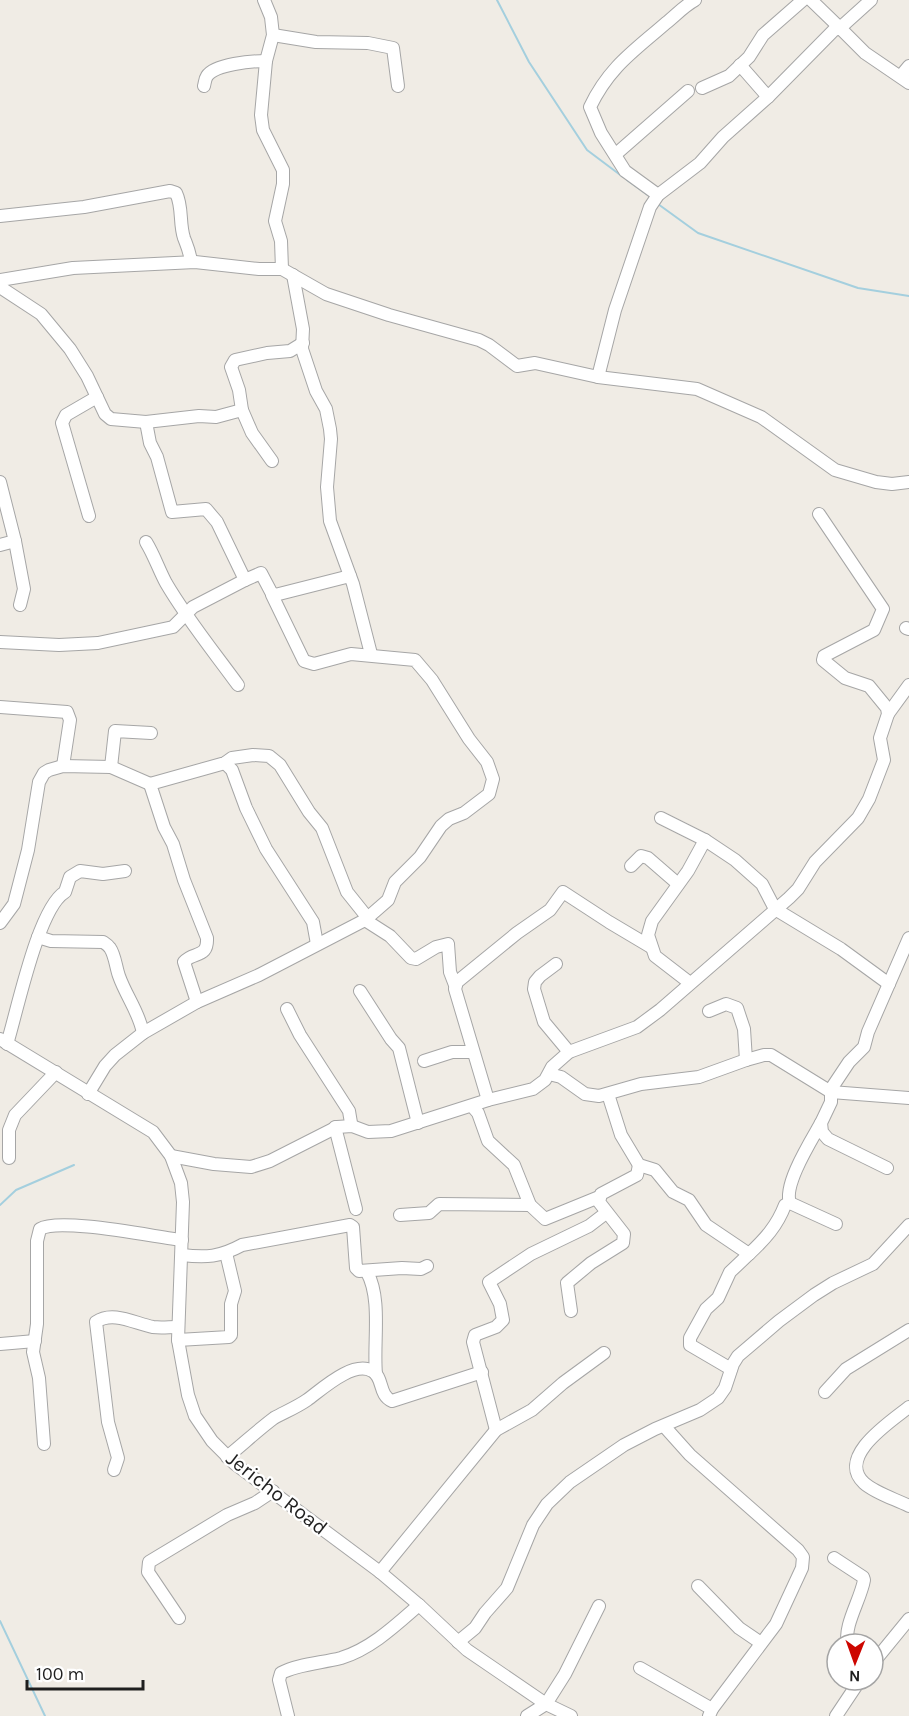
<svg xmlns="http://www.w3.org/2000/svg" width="909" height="1716" font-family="Karla,sans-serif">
<rect width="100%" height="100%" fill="#f0ece5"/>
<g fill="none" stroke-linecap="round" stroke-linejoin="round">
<g stroke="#a4cfde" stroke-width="2">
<polyline points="497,0 529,62 587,150 623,177"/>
<polyline points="627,180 652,198"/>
<polyline points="658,204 698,233 858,288 909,296"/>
<polyline points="0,1205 16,1190 74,1165"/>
<polyline points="0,1621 45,1716"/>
</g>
<defs>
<g id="minor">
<polyline points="264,0 271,17 273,35 266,61 261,115 263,130 283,170 283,184 275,221 281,241 282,269"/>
<polyline points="811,0 840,28 871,0"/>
<polyline points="273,35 316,42 368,43 393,48 398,86"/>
<polyline points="740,65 768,97 834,30 840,28 865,53 909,83"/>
<polyline points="909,66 904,72 909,79"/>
<path d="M204,86C205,82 205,79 207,76C215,64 252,61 266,61"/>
<polyline points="702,88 729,76 749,57 763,35 803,0"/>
<polyline points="616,154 688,91"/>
<path d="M658,195L625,171L601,133L590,107C609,67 634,51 666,23C676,15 684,6 695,0"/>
<path d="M0,216L84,207L170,191L176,193C183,207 179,223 184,238C187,246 190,252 191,262"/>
<polyline points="293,275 303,329 302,349 316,391 326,409 330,429 331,439 327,487 330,521 353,584 371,654"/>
<polyline points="0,280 73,268 195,262 259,269 282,269 326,294 389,315 479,340 489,345 517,366 535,363 598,377 697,389 761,417 835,470 876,482 892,484 909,482"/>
<polyline points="0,287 41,314 70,349 87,376 105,414 111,419 146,422 199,416 216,417 242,410"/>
<polyline points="598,377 615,310 650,207 658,195 700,163 723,137 768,97"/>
<polyline points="146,422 150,443 157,457 172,512 206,509 217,522 245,580 261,573 271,592 275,595 350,576"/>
<polyline points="272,461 252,433 242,410 239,390 231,367 235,360 267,353 290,351 303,343"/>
<polyline points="0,482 15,541 24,589 20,605"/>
<polyline points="89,516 62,423 66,415 97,397"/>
<path d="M146,542C154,555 159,570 166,583C187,619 214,652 238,685"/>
<polyline points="0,545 15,541"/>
<polyline points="906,628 909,629"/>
<polyline points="0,642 59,645 98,643 173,627 193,607 245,580"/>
<polyline points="0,707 67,712 70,720 63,766"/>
<polyline points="888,714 909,685"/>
<polyline points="225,763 232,770 246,808 266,849 313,922 317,944"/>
<polyline points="111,767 115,731 151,733"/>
<polyline points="661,818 705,840 735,860 762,884 775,909 841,949 889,984"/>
<polyline points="631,866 641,856 648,858 678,884"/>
<polyline points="365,920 390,936 411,958 416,959 436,947 448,944 450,972 455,985"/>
<polyline points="0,923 14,904 28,850 39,782 44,773 49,770 63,766 111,767 150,784"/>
<path d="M38,937L51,941L103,942C106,944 108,945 110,948C115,955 116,968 119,976C126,996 139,1012 143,1033"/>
<polyline points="556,964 540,976 535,982 534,989 544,1022 569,1052"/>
<polyline points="690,983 655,956 648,935 652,921 688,871 705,840"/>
<polyline points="360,991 391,1039 399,1048 418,1123"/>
<path d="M197,1002L184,962C193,951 208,959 207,938L184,880L173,844L164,827L150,784L225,763L232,758L253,755L269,756L280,765L309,812L322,828L347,892L367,917"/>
<polyline points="287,1009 300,1035 349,1111 351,1123 348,1126"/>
<polyline points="709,1011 726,1004 737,1008 744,1029 746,1060"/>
<polyline points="0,1039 153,1132 171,1156 181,1183 183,1202 178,1340 188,1395 195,1416 212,1441 235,1464 380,1572 419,1605 467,1650 546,1704 571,1716"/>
<path d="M7,1044C17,1012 38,908 65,892L70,877L80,871L103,874L125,871"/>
<polyline points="424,1061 452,1052 473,1052"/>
<polyline points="549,1074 561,1077 585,1094 599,1096 641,1084 699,1077 746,1060 764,1055 771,1055 831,1092 909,1098"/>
<polyline points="88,1094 105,1066 115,1055 143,1033 197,1002 259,975 365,920 388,900 395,882 420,857 441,826 449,819 464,813 489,794 493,779 487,762 469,739 432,680 415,660 351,654 314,664 304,661 272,595"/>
<path d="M608,1094L621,1135L639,1165L655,1170L673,1192L689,1200L706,1225L749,1254C765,1239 777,1226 785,1205L790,1203"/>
<polyline points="488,1100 455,989 457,982 517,933 550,910 563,892 609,922 651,947"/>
<polyline points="472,1106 478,1113 488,1141 514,1165 530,1205 545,1219 599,1197"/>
<path d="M821,1123C811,1141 783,1185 790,1203L836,1224"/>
<polyline points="335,1127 356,1209"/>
<polyline points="171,1156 214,1164 251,1167 270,1161 337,1127 352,1126 368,1132 391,1131 488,1100 533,1089 545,1080 552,1067 569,1052 637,1027 660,1010 789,898 798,889 815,862 858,818 869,799 884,760 880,738 888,714 887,708 869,686 845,678 823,660 824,656 874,630 883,609 819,514"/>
<polyline points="9,1158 9,1130 15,1115 56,1072"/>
<polyline points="887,1168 828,1139 822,1132 821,1123 831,1102 831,1089 849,1062 864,1047 868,1032 909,938"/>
<polyline points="400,1215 429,1213 439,1204 530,1205"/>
<path d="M182,1255C206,1258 220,1257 242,1245L350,1225L353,1227L356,1268L359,1271L402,1268L421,1269L427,1266"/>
<path d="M367,1272C382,1299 373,1343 376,1374"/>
<polyline points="571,1311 567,1283 591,1263 623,1243 624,1234 599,1202 601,1194 637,1175 639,1165"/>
<polyline points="178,1340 229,1337 231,1335 231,1304 235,1291 226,1253"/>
<polyline points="0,1344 35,1341"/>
<polyline points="731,1369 690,1345 690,1338 706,1309 718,1298 730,1272 749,1254"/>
<polyline points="825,1392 846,1369 909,1330"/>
<path d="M909,1407C890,1422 836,1457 864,1483C875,1493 895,1499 909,1506"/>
<polyline points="664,1426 690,1455 798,1550 803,1557 802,1568 776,1624 712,1709 709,1716"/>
<polyline points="496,1430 473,1342 475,1335 496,1327 503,1320 500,1304 489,1282 531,1254 589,1226 606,1213"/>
<path d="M44,1444L39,1378L33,1352L37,1324V1241L40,1229C59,1217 155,1237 182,1240"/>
<path d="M227,1457C243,1444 258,1430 274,1418C285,1412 297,1407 307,1400C321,1390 353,1360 372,1371C384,1377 378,1395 392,1401L482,1372"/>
<path d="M114,1470L118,1458L108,1422L96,1322C113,1310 136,1324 153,1327C161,1328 169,1327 177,1327"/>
<path d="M834,1558L863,1577L864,1580C861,1599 843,1626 848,1644"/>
<polyline points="380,1572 496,1430 532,1410 563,1383 604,1353"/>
<polyline points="698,1586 739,1628 761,1643"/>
<polyline points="179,1618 148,1572 149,1562 227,1515 255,1503 273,1491"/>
<polyline points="458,1642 475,1628 485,1613 507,1588 533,1525 547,1504 570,1482 624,1445 655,1429 700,1410 718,1398 725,1388 733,1364 738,1356 779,1321 814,1295 833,1283 873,1264 909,1225"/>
<polyline points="873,1663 909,1619"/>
<polyline points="640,1668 712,1709"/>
<path d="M288,1716L279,1680L281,1673C298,1664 322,1663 341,1658C371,1649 396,1625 419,1605"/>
<polyline points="527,1716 546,1704 565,1674 599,1606"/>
<polyline points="836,1716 860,1680"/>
</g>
</defs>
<use href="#minor" stroke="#a6a6a6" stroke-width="14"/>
<use href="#minor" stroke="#fff" stroke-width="12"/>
</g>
<g text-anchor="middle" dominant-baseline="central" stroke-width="4.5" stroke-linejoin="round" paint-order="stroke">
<g font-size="21" fill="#1f1f1f" stroke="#fff">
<text transform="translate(277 1493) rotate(38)">Jericho Road</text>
</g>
</g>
<g transform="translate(855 1662) rotate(181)"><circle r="28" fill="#ffffff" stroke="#a5a5a5" stroke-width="1.5"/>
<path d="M0-4.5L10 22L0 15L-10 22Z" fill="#cd0600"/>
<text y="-9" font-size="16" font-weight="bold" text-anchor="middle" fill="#1f1f1f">N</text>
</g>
<path d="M27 1680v9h116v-9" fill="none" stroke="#1f1f1f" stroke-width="3"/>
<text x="36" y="1680" font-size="18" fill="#1f1f1f" stroke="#ffffff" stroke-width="4.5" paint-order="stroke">100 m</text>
</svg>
